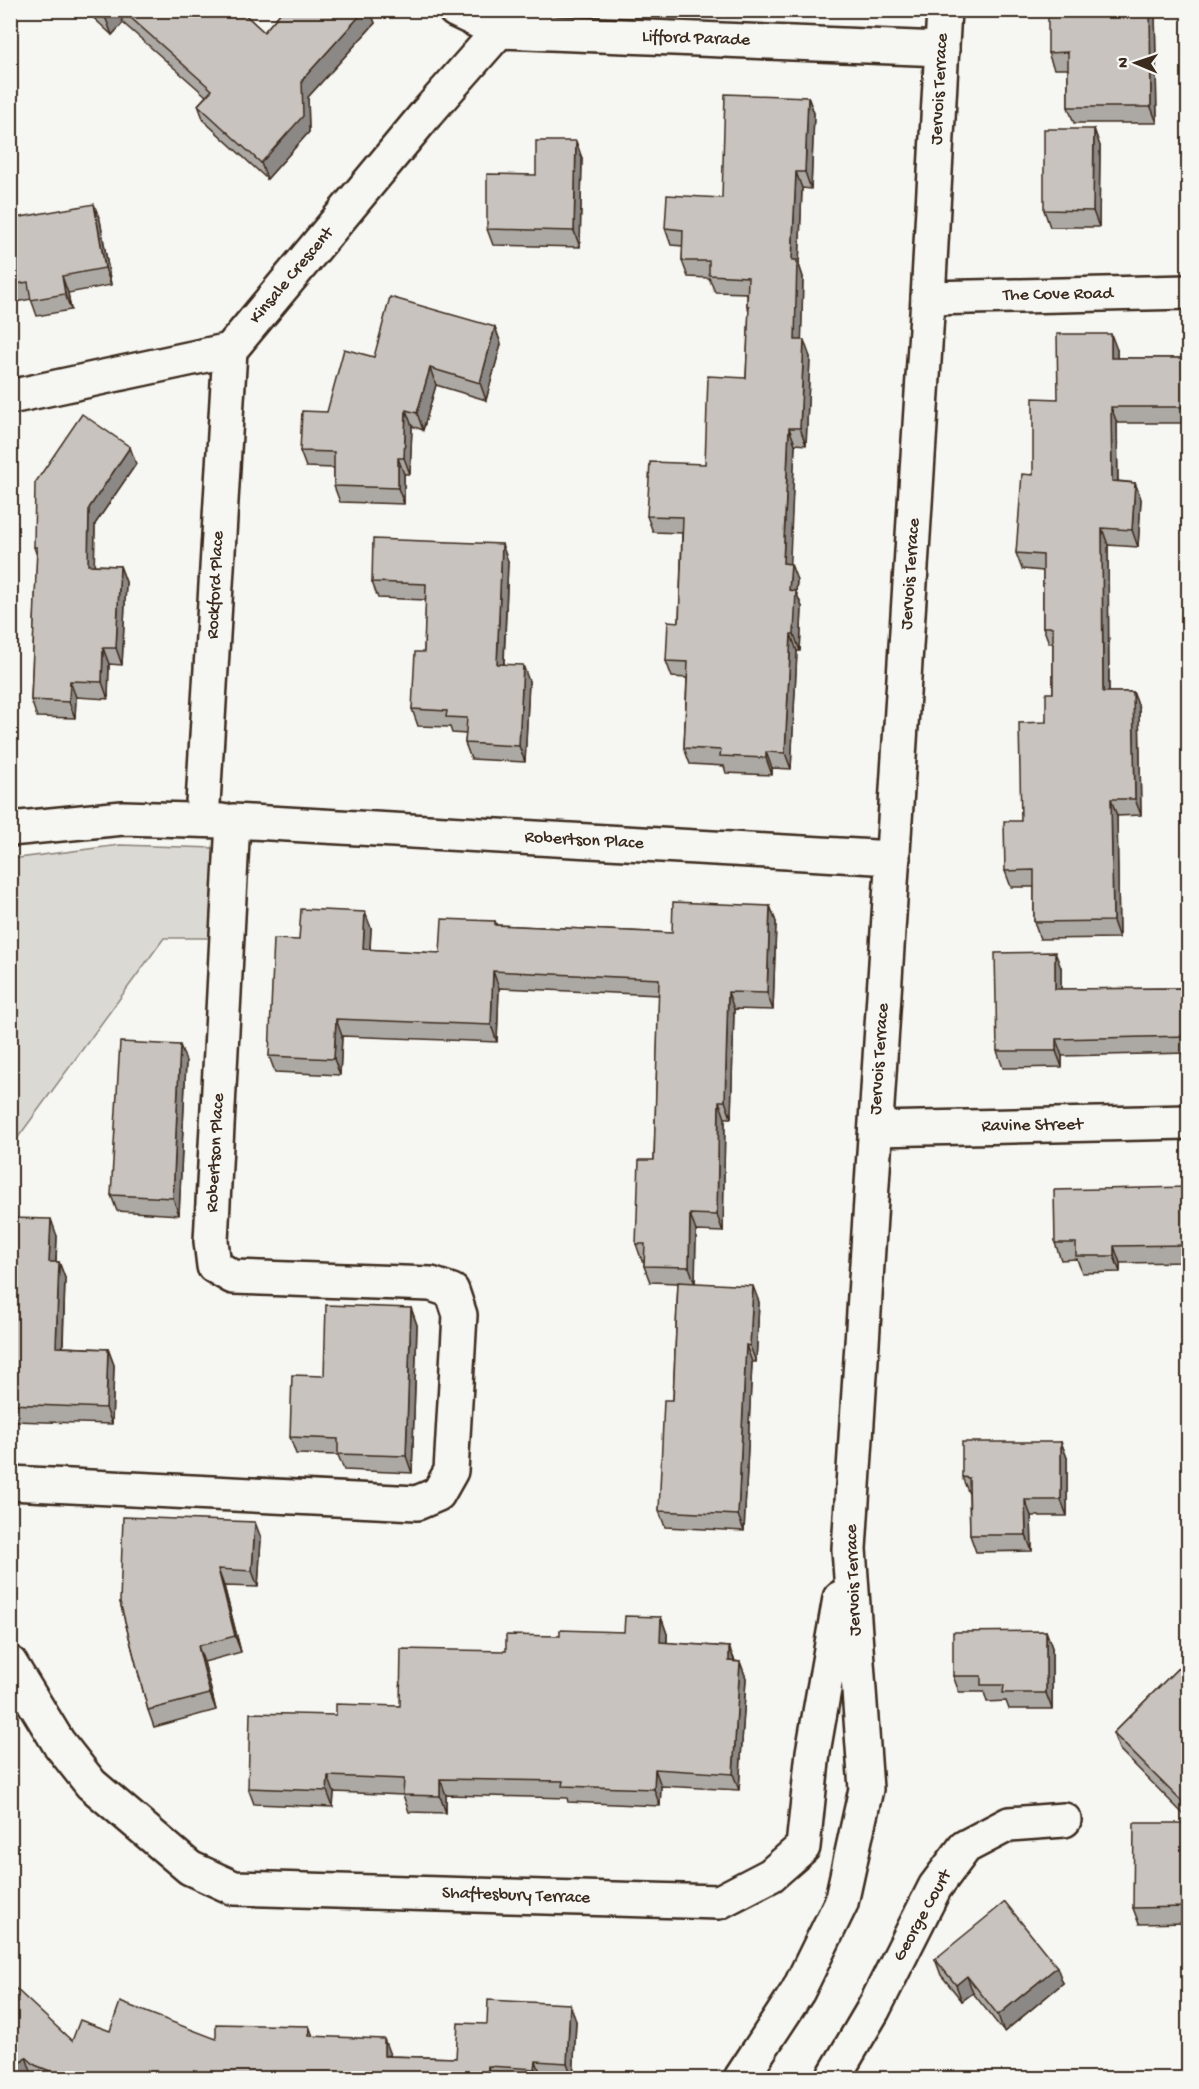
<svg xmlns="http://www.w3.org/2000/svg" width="1199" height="2089" font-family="'Gochi Hand',sans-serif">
<rect width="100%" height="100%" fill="#f6f6f2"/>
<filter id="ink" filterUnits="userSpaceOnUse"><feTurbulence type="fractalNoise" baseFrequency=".0167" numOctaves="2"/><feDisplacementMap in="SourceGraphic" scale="12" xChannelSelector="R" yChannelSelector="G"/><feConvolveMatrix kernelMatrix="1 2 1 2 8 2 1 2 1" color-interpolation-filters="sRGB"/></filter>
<g filter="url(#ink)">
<polygon fill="#dad9d3" stroke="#8a8278" stroke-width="1.5" points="120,845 214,848 209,938 164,938 11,1147 11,859"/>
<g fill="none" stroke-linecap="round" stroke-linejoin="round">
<defs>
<g id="minor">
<polyline points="455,10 499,31 942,49"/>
<polyline points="10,397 230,350 426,114 499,31"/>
<polyline points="202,820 230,350"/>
<polyline points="10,829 123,818 222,821"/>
<polyline points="876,1129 1188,1122"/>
<polyline points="10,1483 417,1503 438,1494 451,1471 460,1315 452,1291 431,1284 233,1277 214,1266 211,1241 233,821 893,858"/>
<polyline points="10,1663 58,1742 91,1784 190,1868 234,1888 719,1902 771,1875 803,1847 813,1752 840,1598"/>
<polyline points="741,2078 798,1991 841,1903 866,1789 849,1549 928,298"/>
<polyline points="833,2078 873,2010 935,1887 965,1847 1009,1824 1064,1820"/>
</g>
<polyline id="tertiary" points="944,10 928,298 1188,292"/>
</defs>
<use href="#minor" stroke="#3b2a1e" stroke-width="38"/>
<use href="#tertiary" stroke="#3b2a1e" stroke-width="38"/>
<use href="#minor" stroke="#f6f6f2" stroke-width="33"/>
<use href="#tertiary" stroke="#f6f6f2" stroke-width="33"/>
</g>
<g fill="#aca8a3" stroke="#3b2a1e" stroke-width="1.5">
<polygon points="85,10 240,10 264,32 283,10 370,10 375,23 308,97 309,132 267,179 204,121 198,105 206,96 123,23 112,35"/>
<polygon points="1155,10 1157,123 1074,123 1068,107 1068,69 1054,69 1048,53"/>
<polygon points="808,97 814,113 811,189 802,188 799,265 803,277 801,340 810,357 806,445 795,444 789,564 797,580 796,592 802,607 800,651 797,651 791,769 772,768 772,775 726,773 724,766 690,764 684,748 687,678 672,677 666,661 679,622 682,533 653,532 647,516 705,464 746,378 749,311 747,306 747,293 715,292 709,278 688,277 682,261 683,246 671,245 665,228 722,198"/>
<polygon points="1094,129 1100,146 1099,227 1050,227 1044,210"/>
<polygon points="582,158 580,247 493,245 487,229 536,175"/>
<polygon points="10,219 100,220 111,285 68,293 71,310 37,316 31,299 10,303"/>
<polygon points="495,327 501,344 486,400 436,385 423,430 412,426 410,474 404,474 404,504 340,502 334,486 334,468 306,467 300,451 327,412 374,357"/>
<polygon points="1117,350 1117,358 1188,358 1188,423 1117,423 1118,481 1135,483 1141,499 1138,547 1108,545 1109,692 1133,692 1139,708 1141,815 1117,816 1119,938 1040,939 1034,922 1034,887 1011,887 1005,871 1021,821 1053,693 1053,643 1049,643 1043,627 1043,571 1022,569 1016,553 1033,475 1058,399"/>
<polygon points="136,464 95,524 94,565 120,566 126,582 122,665 109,664 108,699 76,697 75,718 37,717 31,700 37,556 34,547"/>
<polygon points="508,561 504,664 529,681 525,762 471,759 465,743 466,734 452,733 450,727 418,726 412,709 424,652 426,600 378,598 372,582"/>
<polygon points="770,906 776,922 773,1010 734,1009 731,1118 725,1118 723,1232 696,1231 695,1283 759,1302 756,1362 752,1362 744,1531 665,1527 659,1511 673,1400 678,1283 650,1282 644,1266 644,1261 642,1261 636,1244 654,1160 659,995 499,988 497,1042 342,1036 340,1075 275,1072 269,1056 299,940 371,928 370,950 440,953 495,921 497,925 672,933"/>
<polygon points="1061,968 1061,989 1188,988 1188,1053 1062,1056 1062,1067 1003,1068 997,1051"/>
<polygon points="186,1061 179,1215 117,1211 111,1195"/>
<polygon points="1188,1187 1188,1262 1120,1263 1120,1272 1082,1273 1077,1259 1061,1260 1055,1243"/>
<polygon points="10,1218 57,1236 56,1262 59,1262 65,1278 63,1347 108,1349 114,1365 112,1424 12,1421 10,1424"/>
<polygon points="411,1308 417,1325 412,1473 344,1470 338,1455 296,1454 290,1437 324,1376"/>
<polygon points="1061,1442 1067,1458 1067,1516 1031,1516 1032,1551 976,1552 970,1535 969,1494 962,1477"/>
<polygon points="261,1538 258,1587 224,1586 241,1652 204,1662 216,1710 154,1727 148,1710 120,1602"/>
<polygon points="661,1617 667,1634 667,1643 729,1647 735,1661 740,1662 746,1678 739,1790 661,1786 660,1806 568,1802 567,1798 446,1795 446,1813 409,1812 403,1795 334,1792 333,1807 254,1804 248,1788 336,1715 400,1706 506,1651 560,1636 624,1632"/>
<polygon points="1046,1631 1052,1648 1052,1709 1009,1709 1006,1701 987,1702 984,1692 959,1692 953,1676"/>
<polygon points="1188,1658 1188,1819 1119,1749 1113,1733"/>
<polygon points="1188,1823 1188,1923 1139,1924 1133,1908"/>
<polygon points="935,1959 1063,1983 1004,2032 973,1993 962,2001 941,1975"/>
<polygon points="10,1989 72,2041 110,2031 216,2039 309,2026 313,2037 390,2056 456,2058 487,2024 576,2021 573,2079 542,2077 542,2079 37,2079 32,2074 28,2079 10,2079"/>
</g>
<g fill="#8c8885" stroke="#3b2a1e" stroke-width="1.5">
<polygon points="113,10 119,10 123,23 112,35 106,19"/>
<polygon points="365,10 370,10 375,23 308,97 309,132 267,179 261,163 302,80"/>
<polygon points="1150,10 1155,10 1157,123 1151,107"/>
<polygon points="808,97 814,113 811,189 805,172"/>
<polygon points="1094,129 1100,146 1099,227 1093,211"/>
<polygon points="576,141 582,158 580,247 574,231"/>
<polygon points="796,172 802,188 799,265 803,277 801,356 795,340 792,260"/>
<polygon points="94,204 100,220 111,285 105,268"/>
<polygon points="62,276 68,293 71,310 65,294"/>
<polygon points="495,327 501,344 486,400 480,383"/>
<polygon points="1111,334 1117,350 1117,375 1111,358"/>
<polygon points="804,340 810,357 806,445 800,428"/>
<polygon points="430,368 436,385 423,430 417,413"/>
<polygon points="1111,407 1117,423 1118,497 1112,481"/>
<polygon points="406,410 412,426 410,474 404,458"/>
<polygon points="789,428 795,444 789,580 783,563"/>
<polygon points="130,447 136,464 95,524 94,581 88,565 89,508"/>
<polygon points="398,458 404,474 404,504 398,488"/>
<polygon points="1135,483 1141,499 1138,547 1132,530"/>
<polygon points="1102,528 1108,545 1109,709 1103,692"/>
<polygon points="502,544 508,561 503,680 497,664"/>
<polygon points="791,564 797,580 796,592 802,607 800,651 794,634 789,590"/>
<polygon points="120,566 126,582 122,665 116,648"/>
<polygon points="791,634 797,651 791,769 785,753"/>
<polygon points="103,648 109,664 108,699 102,682"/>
<polygon points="523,665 529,681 525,762 519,746"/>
<polygon points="70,681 76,697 75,718 69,702"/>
<polygon points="1133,692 1139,708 1141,815 1135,799"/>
<polygon points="766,752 772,768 772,775 766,758"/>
<polygon points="1111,799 1117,816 1119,938 1113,921"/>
<polygon points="770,906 776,922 773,1010 767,993"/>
<polygon points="365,912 371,928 369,966 363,949"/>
<polygon points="1055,952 1061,968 1061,1005 1055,989"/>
<polygon points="493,971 499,988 497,1042 491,1025"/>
<polygon points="728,992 734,1009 731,1118 725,1101"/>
<polygon points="336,1019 342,1036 340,1075 334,1059"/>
<polygon points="1056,1039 1062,1056 1062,1067 1056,1051"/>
<polygon points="180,1045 186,1061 179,1215 173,1198"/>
<polygon points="719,1101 725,1118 723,1232 717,1215"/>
<polygon points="690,1214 696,1231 695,1284 689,1267"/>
<polygon points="51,1219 57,1236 55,1278 49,1262"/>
<polygon points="1114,1246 1120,1263 1120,1272 1114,1256"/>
<polygon points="59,1262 65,1278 62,1363 56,1347"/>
<polygon points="753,1286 759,1302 756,1362 750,1346"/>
<polygon points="411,1308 417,1325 412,1473 406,1456"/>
<polygon points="746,1345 752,1362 744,1531 738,1515"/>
<polygon points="108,1349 114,1365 112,1424 106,1408"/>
<polygon points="1061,1442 1067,1458 1067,1516 1061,1500"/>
<polygon points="1025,1500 1031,1516 1032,1551 1026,1535"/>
<polygon points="255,1522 261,1538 258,1587 252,1571"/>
<polygon points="218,1569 224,1586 241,1652 235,1636"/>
<polygon points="661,1617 667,1634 666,1659 660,1642"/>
<polygon points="1046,1631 1052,1648 1052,1709 1046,1693"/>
<polygon points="198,1646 204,1662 216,1710 210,1694"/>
<polygon points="729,1647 735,1663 729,1661"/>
<polygon points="740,1662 746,1678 739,1790 733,1774"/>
<polygon points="655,1769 661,1786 660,1806 654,1789"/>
<polygon points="328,1776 334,1792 333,1807 327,1791"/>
<polygon points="440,1779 446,1795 446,1813 440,1796"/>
<polygon points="1057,1967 1063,1983 1004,2032 998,2015"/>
<polygon points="967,1976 973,1993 962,2001 956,1985"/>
<polygon points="570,2004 576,2021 573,2079 567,2063"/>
<polygon points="309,2026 315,2043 309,2036"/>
<polygon points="384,2039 390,2055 384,2056"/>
<polygon points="26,2057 32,2074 28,2079 10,2079 10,2075"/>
<polygon points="536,2061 542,2077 542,2079 539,2079 535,2069"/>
<polygon points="488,2066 492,2079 487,2079"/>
</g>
<g fill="#c8c3be" stroke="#3b2a1e" stroke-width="1.5">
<polygon points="97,10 113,10 106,19"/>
<polygon points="122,10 240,10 264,32 283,10 365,10 302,80 303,116 261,163 198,105 212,90"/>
<polygon points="1048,10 1150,10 1151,107 1068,107 1068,52 1048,53"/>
<polygon points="725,94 808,97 805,172 796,172 792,260 797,260 795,340 804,340 800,428 789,428 783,563 791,564 789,590 796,591 794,634 791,634 785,753 766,752 766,758 720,756 721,750 684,748 688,662 666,661 668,621 679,622 683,517 647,516 650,462 705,464 708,376 746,378 749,306 747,306 748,277 709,275 709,261 682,261 683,230 665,228 667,195 722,198"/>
<polygon points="1044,129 1094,129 1093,211 1044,210"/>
<polygon points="536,141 576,141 574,231 487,229 487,174 536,175"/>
<polygon points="94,204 105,268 62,276 65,294 31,300 28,282 10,285 10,219"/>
<polygon points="390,297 495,327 480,383 430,368 417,413 406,410 404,458 398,458 398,488 334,486 334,452 300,451 302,411 327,412 344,349 374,357"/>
<polygon points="1057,334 1111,334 1111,358 1188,358 1188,407 1111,407 1112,481 1135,483 1132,530 1102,528 1103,692 1133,692 1135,799 1111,799 1113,921 1034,922 1034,870 1005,871 1004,821 1021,821 1019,723 1046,722 1046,693 1053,693 1053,627 1043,627 1043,555 1016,553 1022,474 1033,475 1033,398 1058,399"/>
<polygon points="82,414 130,447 89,508 88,565 120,566 116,648 103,648 102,682 70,681 69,702 31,700 37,547 34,547 35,483"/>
<polygon points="373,539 502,544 497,664 523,665 519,746 465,743 467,718 446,717 447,711 412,709 415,652 424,652 426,584 372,582"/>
<polygon points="673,902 770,906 767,993 728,992 725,1101 719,1101 717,1215 690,1214 689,1267 644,1266 645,1244 636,1244 639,1160 654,1160 659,979 493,971 491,1025 336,1019 334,1059 269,1056 274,939 299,940 301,909 365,912 363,949 440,953 442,919 495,921 495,925 672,933"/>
<polygon points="1055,952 1055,989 1188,988 1188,1036 1056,1039 1056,1051 997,1051 995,953"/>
<polygon points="120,1042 180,1045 173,1198 111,1195"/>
<polygon points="1188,1187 1188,1245 1114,1246 1114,1256 1076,1256 1076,1243 1055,1243 1054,1190"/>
<polygon points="10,1218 51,1219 49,1262 59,1262 56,1347 108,1349 106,1408 10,1404"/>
<polygon points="678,1282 753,1286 750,1346 746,1345 738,1515 659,1511 664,1400 673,1400"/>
<polygon points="326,1305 411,1308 406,1456 338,1454 338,1439 290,1437 292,1375 324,1376"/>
<polygon points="962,1442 1061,1442 1061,1500 1025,1500 1026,1535 970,1535 969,1478 962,1477"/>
<polygon points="123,1517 255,1522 252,1571 218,1569 235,1636 198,1646 210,1694 148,1710 120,1602"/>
<polygon points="625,1616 661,1617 660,1642 729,1647 729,1661 740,1662 733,1774 655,1769 654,1789 562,1786 563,1781 440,1779 440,1796 403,1795 404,1779 328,1776 327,1791 248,1788 250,1713 336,1715 336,1704 400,1706 401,1649 506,1651 506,1635 560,1636 560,1630 624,1632"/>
<polygon points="1046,1631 1046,1693 1003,1693 1004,1685 981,1685 981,1676 953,1676 953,1632"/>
<polygon points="1188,1658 1188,1808 1113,1733"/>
<polygon points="1134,1823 1188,1823 1188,1907 1133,1908"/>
<polygon points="1005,1902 1057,1967 998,2015 967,1976 956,1985 935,1959"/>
<polygon points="13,1986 72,2041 80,2020 110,2031 120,2002 216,2039 216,2024 309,2026 309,2036 384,2039 384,2056 456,2058 458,2023 487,2024 488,2000 570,2004 567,2063 536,2061 535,2069 488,2066 487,2079 70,2079 35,2065 26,2057 10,2075 10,1989"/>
</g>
</g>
<g text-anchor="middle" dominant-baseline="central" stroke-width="5" stroke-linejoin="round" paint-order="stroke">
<g font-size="18" fill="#3b2a1e" stroke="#f6f6f2">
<text transform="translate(696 39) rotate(2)">Lifford Parade</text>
<text transform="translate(940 89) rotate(-87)">Jervois Terrace</text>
<text transform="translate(292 276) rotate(-50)">Kinsale Crescent</text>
<text transform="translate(1058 295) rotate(-1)">The Cove Road</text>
<text transform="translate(911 574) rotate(-86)">Jervois Terrace</text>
<text transform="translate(216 585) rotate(-87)">Rockford Place</text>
<text transform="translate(584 841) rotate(3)">Robertson Place</text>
<text transform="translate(880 1059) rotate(-86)">Jervois Terrace</text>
<text transform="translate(1032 1126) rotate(-1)">Ravine Street</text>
<text transform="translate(216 1153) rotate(-87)">Robertson Place</text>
<text transform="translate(854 1580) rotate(-92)">Jervois Terrace</text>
<text transform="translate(516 1896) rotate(2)">Shaftesbury Terrace</text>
<text transform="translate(923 1916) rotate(-61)">George Court</text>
</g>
</g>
<rect width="1199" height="2089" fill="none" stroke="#f6f6f2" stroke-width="36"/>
<rect x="18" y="18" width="1163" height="2053" fill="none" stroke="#3b2a1e" stroke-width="2" filter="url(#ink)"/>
<g transform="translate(1136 63) rotate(272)" stroke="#f6f6f2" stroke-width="4.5" paint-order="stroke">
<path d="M0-4.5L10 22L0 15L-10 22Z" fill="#3b2a1e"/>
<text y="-9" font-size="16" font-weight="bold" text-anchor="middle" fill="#3b2a1e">N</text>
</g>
</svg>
